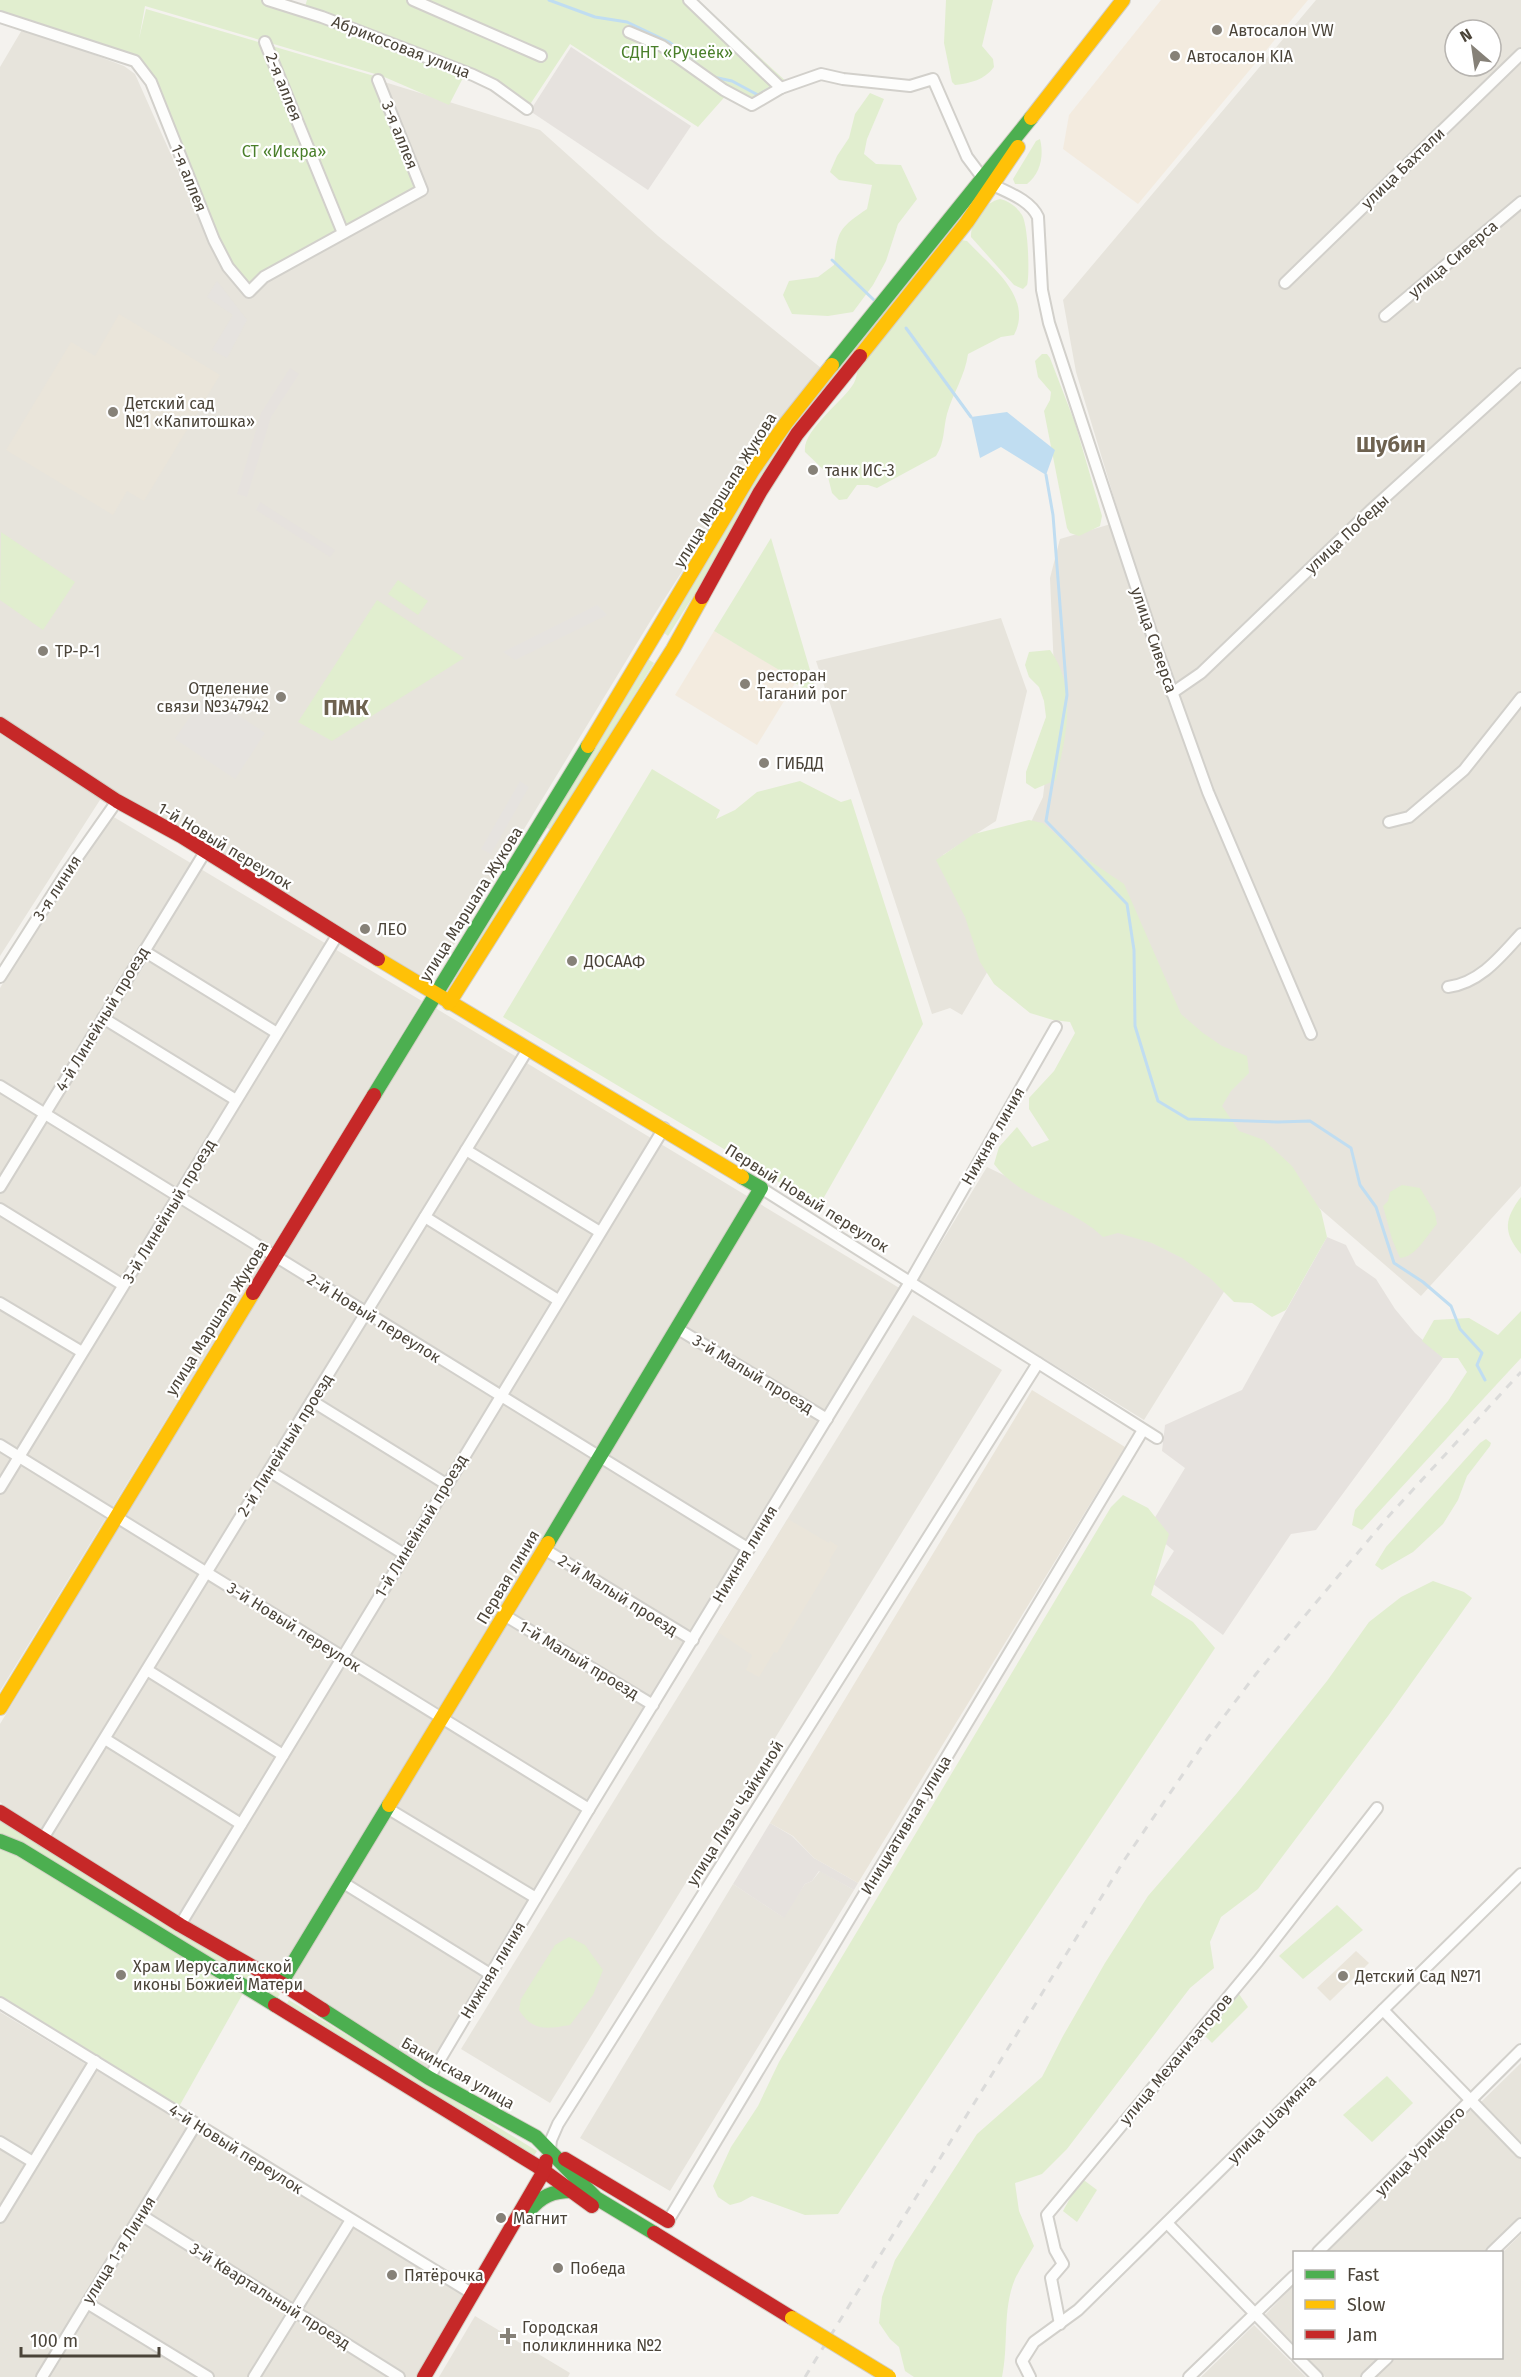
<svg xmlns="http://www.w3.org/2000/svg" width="1521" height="2377" font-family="'Fira Sans',sans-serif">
<rect width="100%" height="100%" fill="#f4f2ee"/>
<g fill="#e7e4dc" fill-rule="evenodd">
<path d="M1316,0H1521V1186L1421,1296L1261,1158H1218L1023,839L1043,797L1055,693L1050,578L1060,539L1121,521L1076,372L1063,300ZM1455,30H1491V66H1455Z"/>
<polygon points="23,28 124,66 135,74 214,251 228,276 263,275 378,80 540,130 658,236 821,368 748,468 651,620 444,961 429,976 418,977 107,789 0,956 0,67"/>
<polygon points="1001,618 1027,691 996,821 943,855 989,969 962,1015 950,1008 932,1014 816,661"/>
<polygon points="107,813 422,1001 0,1691 0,988"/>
<polygon points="432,1006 901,1289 428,2069 19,1818 0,1802 0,1724"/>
<polygon points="987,1167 1116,1229 1235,1274 1144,1420 918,1281"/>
<polygon points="913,1315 1002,1370 550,2103 461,2049"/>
<polygon points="820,1871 854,1890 670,2191 580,2138 733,1884 783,1917 805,1884 812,1881"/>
<polygon points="0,2012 468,2296 418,2377 0,2377"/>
<polygon points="1521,2063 1521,2147 1479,2104"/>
<polygon points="1472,2109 1521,2159 1521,2221 1489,2252 1327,2252"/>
<polygon points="1521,2234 1521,2377 1376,2377 1395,2358 1502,2358 1502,2253"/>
<polygon points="1294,2285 1294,2345 1265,2315"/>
<polygon points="475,2316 570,2373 568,2377 439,2377"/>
<polygon points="1254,2325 1306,2377 1201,2377"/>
<polygon points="1306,2358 1383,2358 1363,2377 1325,2377"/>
</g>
<g fill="#f3ebdf">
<polygon points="1161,0 1308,0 1138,204 1063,149 1069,115"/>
<polygon points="714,631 797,680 757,745 675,695"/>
</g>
<g fill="#e6e2de">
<polygon points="571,47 691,126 648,190 530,111"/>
<polygon points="290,368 299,374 271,417 247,497 237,494 261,413"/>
<polygon points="260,502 335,550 330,557 256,510"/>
<polygon points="1327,1237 1346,1245 1356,1265 1376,1279 1395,1309 1415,1333 1443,1358 1316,1530 1291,1534 1223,1635 1153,1584 1174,1551 1148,1529 1185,1468 1162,1451 1165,1425 1242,1390"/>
<polygon points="770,1823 792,1836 814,1858 858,1883 854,1890 819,1871 812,1881 805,1884 784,1918 733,1884"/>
</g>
<g fill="#eae5da">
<polygon points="119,314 220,375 144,501 127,491 113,515 6,450 71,342 95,356"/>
<polygon points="1032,1390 1125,1447 858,1883 814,1858 793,1836 770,1823"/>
<polygon points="788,1519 829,1543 830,1541 838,1546 829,1561 831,1564 777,1653 774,1652 759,1677 746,1670 752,1655 718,1632"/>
<polygon points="1356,1951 1369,1963 1330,2001 1317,1988"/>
</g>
<g fill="#e1eecf">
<polygon points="0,0 271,0 304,10 307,0 698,0 790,85 757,104 729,92 698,127 570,44 525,112 465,74 449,105 382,76 145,6 139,39 146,9 381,78 425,185 249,291 216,244 151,82 135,61 0,17"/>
<path d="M946,0H993L982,46L993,59L994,67C984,80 971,83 955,85L952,82L944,43Z"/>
<path d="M870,93L884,99L867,139L864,154L876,164L901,165L917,199L898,224L886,261L873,285L853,312L828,316L792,314L783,295L789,281L818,277L834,265C837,231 839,228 867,209L872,185L839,180L830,172L837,156L849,138L855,114Z"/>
<path d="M1040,139C1044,155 1041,173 1027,184H1015L1013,179L1036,141Z"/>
<polygon points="976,197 980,201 767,479 668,636 662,631 759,474 793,426"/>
<path d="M1000,199C1009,201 1017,207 1022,215C1028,225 1030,274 1027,285L1023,289L1014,285L971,237C970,222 985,202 1000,199Z"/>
<path d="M961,240L967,241C990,266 1034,297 1014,335L1001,337L968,354C965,376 953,393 947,414C943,429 945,442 936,456L877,488L868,485H857L847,499L839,500L832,493L827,473L805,452C802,430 844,401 854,383C856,379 857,373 858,369Z"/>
<polygon points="1042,354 1047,354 1050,358 1075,423 1102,516 1100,526 1079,536 1070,533 1067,528 1044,411 1050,400 1051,392 1038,377 1035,361"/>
<polygon points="1,532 75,582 43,630 0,600"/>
<polygon points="771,538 818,697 795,683 796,680 714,631"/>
<polygon points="398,580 428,601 418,615 388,594"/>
<polygon points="377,600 464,658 332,741 298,722"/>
<path d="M1050,650C1078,688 1066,737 1056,780L1035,789L1026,783V772L1046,717L1044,701L1039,687L1029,677L1025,665L1029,652Z"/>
<polygon points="646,658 654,663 551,830 542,825"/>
<polygon points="652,769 720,810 716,819 735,810 757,792 800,781 841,802 851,799 923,1024 819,1206 503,1017"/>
<path d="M1029,820L1043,823L1075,851L1124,884L1181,1014L1203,1033L1222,1046L1247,1056L1249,1073L1231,1091L1222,1106L1239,1131L1264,1140L1292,1166L1321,1211L1327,1237L1286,1310L1272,1317L1252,1303L1234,1302L1210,1278L1182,1258L1152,1243L1118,1233L1103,1237C1073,1207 1018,1198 994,1164L999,1147L1017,1127L1032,1147L1049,1140L1029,1109V1098L1054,1071L1075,1033L1070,1022L1053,1020L1030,1013L994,984L980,962L965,917L936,860L974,834Z"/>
<polygon points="533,840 542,846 460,979 452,974"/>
<path d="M1402,1185L1420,1188L1435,1213L1437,1224C1427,1235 1416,1257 1400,1258L1392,1239L1383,1206L1388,1201L1390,1192Z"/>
<path d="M1521,1197V1254C1502,1232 1505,1218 1521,1197Z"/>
<polygon points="1521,1311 1521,1358 1362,1530 1352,1525 1355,1510 1448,1401 1467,1372 1458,1358 1443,1358 1422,1341 1434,1320 1469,1318 1498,1335"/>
<polygon points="1486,1439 1491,1443 1490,1446 1467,1476 1458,1500 1443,1524 1413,1552 1382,1570 1375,1565 1386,1547 1480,1443"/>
<polygon points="1123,1495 1148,1508 1169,1534 1151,1595 1193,1622 1215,1648 838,2214 805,2215 752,2196 741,2202 730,2205 718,2197 713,2186 731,2147 758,2106 779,2062 1111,1507"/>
<path d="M1433,1581L1464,1592L1472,1598L1388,1716L1258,1889L1221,1917L1210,1942L1214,1968L1190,1988L1067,2149L1042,2174L1015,2183L1019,2211L1034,2246C1028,2257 1020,2268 1015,2279C1002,2310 1009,2345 1002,2377H914L905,2371L899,2347L890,2339L879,2323L882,2297L895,2260L977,2134L1042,2077L1063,2036L1105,1963L1148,1896L1237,1793L1327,1681L1369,1622L1401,1597Z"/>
<polygon points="0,1821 27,1837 280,1994 275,2001 0,1837"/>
<polygon points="0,1841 246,1988 176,2112 0,2003"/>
<polygon points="1337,1905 1363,1930 1303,1979 1279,1956"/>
<path d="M569,1937L585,1945L603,1970L593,1995L570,2025C547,2029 533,2032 519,2010L521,1999L555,1945Z"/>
<polygon points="1239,1994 1248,2007 1212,2043 1202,2033"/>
<polygon points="289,2000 537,2151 533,2157 286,2005"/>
<polygon points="1387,2076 1413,2103 1372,2142 1343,2115"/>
<polygon points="1081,2178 1097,2190 1077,2222 1063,2211"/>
</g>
<g fill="#e6e3df">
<polygon points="217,281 247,320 227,358 212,350 233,315 207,297"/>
<polygon points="597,605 607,615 515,660 503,652"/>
<polygon points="206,693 265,733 235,779 175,739"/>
<polygon points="520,781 529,787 491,854 481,849"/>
</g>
<polygon fill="#c0ddf1" points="1007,412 1055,450 1046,475 1001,447 980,458 971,417"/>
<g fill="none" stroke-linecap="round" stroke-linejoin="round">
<g stroke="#c0ddf1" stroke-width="3">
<polyline points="549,0 595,17 627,22 669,42 699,66"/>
<polyline points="713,77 732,81 758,95 776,85"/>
<polyline points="832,260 874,300"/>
<polyline points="906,328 971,417"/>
<polyline points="1046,475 1053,515 1067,695 1046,821 1127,904 1134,950 1135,1026 1158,1101 1188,1119 1278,1122 1310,1121 1351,1148 1360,1185 1376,1207 1394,1263 1423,1282 1451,1306 1460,1329 1482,1353 1477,1365 1485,1380"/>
</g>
<defs>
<g id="street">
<polyline points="268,0 322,17 473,75 494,85 527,109"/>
<polyline points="413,0 541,56"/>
<polyline points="689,0 781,88"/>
<polyline points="0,17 135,61 151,82 214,240 228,267 249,292 264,277 422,190 378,80"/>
<polyline points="629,32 662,46 724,90 752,105 781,88 821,74 843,79 910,86 933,79 967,157 982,177"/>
<polyline points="265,42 343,233"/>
<path d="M993,185C1009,193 1030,200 1038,217L1042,290L1049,323L1155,644L1208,792L1311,1034"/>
<polyline points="1285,283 1521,54"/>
<polyline points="1385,316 1521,202"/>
<polyline points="1172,693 1201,673 1370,511 1521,374"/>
<polyline points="1389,822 1409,817 1464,770 1521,698"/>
<polyline points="144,951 277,1033"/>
<polyline points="0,977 65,875 117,801"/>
<path d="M1448,987C1480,983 1501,956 1521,934"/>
<polyline points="103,1018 236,1100"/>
<polyline points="0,1086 749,1549"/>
<polyline points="466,1150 600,1232"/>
<polyline points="0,1187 205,852"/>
<polyline points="761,1188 1157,1438"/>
<polyline points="0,1209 123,1285"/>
<polyline points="425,1217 558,1300"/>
<polyline points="0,1303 82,1352"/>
<polyline points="678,1329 827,1419"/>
<polyline points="312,1401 446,1484"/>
<polyline points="0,1445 589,1809"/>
<polyline points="269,1471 404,1554"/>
<polyline points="0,1488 338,934"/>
<polyline points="544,1549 693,1640"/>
<polyline points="504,1615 653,1705"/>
<polyline points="147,1670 283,1755"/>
<polyline points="105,1739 241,1824"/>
<polyline points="387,1808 536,1898"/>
<polyline points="42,1840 528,1049"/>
<polyline points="342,1882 490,1974"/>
<polyline points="180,1925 664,1128"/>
<polyline points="0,2003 473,2294"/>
<polyline points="1383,2010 1521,2152"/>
<polyline points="429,2078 589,1809 910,1282 1056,1027"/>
<polyline points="0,2142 33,2162"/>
<polyline points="550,2149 551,2140 558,2124 1038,1363"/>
<polyline points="141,2215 399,2377"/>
<polyline points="0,2217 95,2061"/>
<polyline points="668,2221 1143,1430"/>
<polyline points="1167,2223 1294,2354"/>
<polyline points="1318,2252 1521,2050"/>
<polyline points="1492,2252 1521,2224"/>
<polyline points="87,2303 208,2377"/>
<polyline points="1060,2324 1051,2278 1063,2264 1055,2250 1047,2215 1258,1961 1377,1808"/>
<polyline points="1298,2358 1317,2377"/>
<polyline points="42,2377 196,2124"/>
<polyline points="254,2377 351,2220"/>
<polyline points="1030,2377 1022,2361 1034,2342 1078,2310 1521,1874"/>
<polyline points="1189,2377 1294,2276"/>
<polyline points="1367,2377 1387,2358"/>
</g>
<g id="fast">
<polyline points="832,365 1031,118"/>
<polyline points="374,1095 588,746"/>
<polyline points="548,1543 761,1188 742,1177"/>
<polyline points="0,1841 20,1849 275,2005"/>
<polyline points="281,1983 389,1805"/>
<polyline points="323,2010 429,2078 536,2137 596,2198 654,2233"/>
<path d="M529,2211C541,2196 553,2191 572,2191"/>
</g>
<g id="slow">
<polyline points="1031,118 1123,0"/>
<polyline points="860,356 967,222 1018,147"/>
<polyline points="588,746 753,470 786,423 832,365"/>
<polyline points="378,959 742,1177"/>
<polyline points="449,1003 673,649 702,597"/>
<polyline points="0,1708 253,1293"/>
<polyline points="389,1805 548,1543"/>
</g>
<g id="jam">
<polyline points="702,597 760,492 797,434 860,356"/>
<polyline points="0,724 117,801 181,836 378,959"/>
<polyline points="253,1293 374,1095"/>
<polyline points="0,1812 180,1925 281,1983 323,2010"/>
<polyline points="275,2005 537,2166 592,2206"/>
<polyline points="565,2159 668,2221"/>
<polyline points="654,2233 792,2318"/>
<polyline points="424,2377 544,2171 546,2161"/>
</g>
</defs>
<use href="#street" stroke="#d2d0cb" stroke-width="14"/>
<use href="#fast" stroke="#d3cfc5" stroke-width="16"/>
<use href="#slow" stroke="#d3cfc5" stroke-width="16"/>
<use href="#jam" stroke="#d3cfc5" stroke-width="16"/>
<use href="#street" stroke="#fdfdfc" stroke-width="10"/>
<use href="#fast" stroke="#4caf50" stroke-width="14"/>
<use href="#slow" stroke="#ffc107" stroke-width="14"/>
<use href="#jam" stroke="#c62828" stroke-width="14"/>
<polyline stroke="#dbdbda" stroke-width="3" stroke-dasharray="8 8" stroke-linecap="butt" points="805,2377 1125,1859 1207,1739 1256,1674 1387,1518 1521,1372"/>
<defs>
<polyline id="slow-bridge" points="792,2318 889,2377"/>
</defs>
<use href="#slow-bridge" stroke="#d3cfc5" stroke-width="16" stroke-linecap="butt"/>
<use href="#slow-bridge" stroke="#ffc107" stroke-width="14"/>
</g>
<g fill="#868178" stroke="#fff" stroke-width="2">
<circle cx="1217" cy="30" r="6"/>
<circle cx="1175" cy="56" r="6"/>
<circle cx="113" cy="412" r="6"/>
<circle cx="813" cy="470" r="6"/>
<circle cx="43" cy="651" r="6"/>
<circle cx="745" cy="684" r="6"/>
<circle cx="281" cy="697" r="6"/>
<circle cx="764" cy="763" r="6"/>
<circle cx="365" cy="929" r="6"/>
<circle cx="572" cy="961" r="6"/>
<circle cx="121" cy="1975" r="6"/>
<circle cx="1343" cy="1976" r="6"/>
<circle cx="501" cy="2218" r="6"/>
<circle cx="558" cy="2268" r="6"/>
<circle cx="392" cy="2275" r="6"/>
<path d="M505 2327h6v6h6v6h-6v6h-6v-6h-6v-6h6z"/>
</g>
<g text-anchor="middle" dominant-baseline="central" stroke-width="4.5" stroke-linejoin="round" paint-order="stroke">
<g font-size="16" fill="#4b4439" stroke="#fff" text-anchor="start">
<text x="1229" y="30">Автосалон VW</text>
<text x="1187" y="56">Автосалон KIA</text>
<text x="125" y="403">Детский сад<tspan x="125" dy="18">№1 «Капитошка»</tspan></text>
<text x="825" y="470">танк ИС-3</text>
<text x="55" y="651">ТР-Р-1</text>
<text x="757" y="675">ресторан<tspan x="757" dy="18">Таганий рог</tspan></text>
<text x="269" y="688" text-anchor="end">Отделение<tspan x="269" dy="18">связи №347942</tspan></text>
<text x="776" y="763">ГИБДД</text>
<text x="377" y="929">ЛЕО</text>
<text x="584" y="961">ДОСААФ</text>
<text x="133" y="1966">Храм Иерусалимской<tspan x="133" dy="18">иконы Божией Матери</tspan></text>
<text x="1355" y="1976">Детский Сад №71</text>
<text x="513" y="2218">Магнит</text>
<text x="570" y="2268">Победа</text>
<text x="404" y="2275">Пятёрочка</text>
<text x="522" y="2327">Городская<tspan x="522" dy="18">поликлинника №2</tspan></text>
</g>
<g font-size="16" fill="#4b4439" stroke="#fff">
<text transform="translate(401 47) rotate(21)">Абрикосовая улица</text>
<text transform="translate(284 87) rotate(68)">2-я аллея</text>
<text transform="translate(400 135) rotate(68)">3-я аллея</text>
<text transform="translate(1403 168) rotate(-44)">улица Бахтали</text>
<text transform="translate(189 178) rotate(68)">1-я аллея</text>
<text transform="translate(1453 259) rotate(-40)">улица Сиверса</text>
<text transform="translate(725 490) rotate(-58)">улица Маршала Жукова</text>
<text transform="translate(1347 534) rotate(-43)">улица Победы</text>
<text transform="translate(1154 640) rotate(71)">улица Сиверса</text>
<text transform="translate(225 846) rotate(31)">1-й Новый переулок</text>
<text transform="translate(57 888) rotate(-57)">3-я линия</text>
<text transform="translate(471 904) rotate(-58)">улица Маршала Жукова</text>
<text transform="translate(102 1019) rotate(-59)">4-й Линейный проезд</text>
<text transform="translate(993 1136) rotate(-60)">Нижняя линия</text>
<text transform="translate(807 1198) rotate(32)">Первый Новый переулок</text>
<text transform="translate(169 1211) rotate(-59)">3-й Линейный проезд</text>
<text transform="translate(217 1318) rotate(-58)">улица Маршала Жукова</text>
<text transform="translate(374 1318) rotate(32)">2-й Новый переулок</text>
<text transform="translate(753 1374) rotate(31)">3-й Малый проезд</text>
<text transform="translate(285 1445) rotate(-58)">2-й Линейный проезд</text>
<text transform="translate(421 1526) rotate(-59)">1-й Линейный проезд</text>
<text transform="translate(745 1554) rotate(-59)">Нижняя линия</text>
<text transform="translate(508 1577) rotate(-59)">Первая линия</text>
<text transform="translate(618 1595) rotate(32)">2-й Малый проезд</text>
<text transform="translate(294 1627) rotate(32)">3-й Новый переулок</text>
<text transform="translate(579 1660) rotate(31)">1-й Малый проезд</text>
<text transform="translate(735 1813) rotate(-58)">улица Лизы Чайкиной</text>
<text transform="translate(906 1825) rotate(-59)">Инициативная улица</text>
<text transform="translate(493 1970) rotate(-59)">Нижняя линия</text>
<text transform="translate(1176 2059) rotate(-50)">улица Механизаторов</text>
<text transform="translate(458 2073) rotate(30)">Бакинская улица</text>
<text transform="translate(1272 2119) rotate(-45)">улица Шаумяна</text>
<text transform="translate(236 2149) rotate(32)">4-й Новый переулок</text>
<text transform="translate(1420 2151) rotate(-45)">улица Урицкого</text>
<text transform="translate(119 2250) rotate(-58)">улица 1-я Линия</text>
<text transform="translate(270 2296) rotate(32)">3-й Квартальный проезд</text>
</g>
<g font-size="16" fill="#4a7f2a" stroke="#fff">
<text x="677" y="52">СДНТ «Ручеёк»</text>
<text x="284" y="151">СТ «Искра»</text>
</g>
<g font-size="22" font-weight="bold" fill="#6e6250" stroke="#fff">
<text x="1391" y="444">Шубин</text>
<text x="346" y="707">ПМК</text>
</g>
</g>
<rect x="1293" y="2251" width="210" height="108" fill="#ffffff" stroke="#b7b4b0" stroke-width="1.5"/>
<rect x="1305" y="2270" width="30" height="9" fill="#4caf50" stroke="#b7b4b0" stroke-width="1.5"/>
<text x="1347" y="2281" font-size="18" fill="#4b4439">Fast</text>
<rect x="1305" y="2300" width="30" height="9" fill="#ffc107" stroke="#b7b4b0" stroke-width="1.5"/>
<text x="1347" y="2311" font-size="18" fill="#4b4439">Slow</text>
<rect x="1305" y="2330" width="30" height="9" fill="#c62828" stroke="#b7b4b0" stroke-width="1.5"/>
<text x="1347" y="2341" font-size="18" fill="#4b4439">Jam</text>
<g transform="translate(1473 48) rotate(331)"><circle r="28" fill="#ffffff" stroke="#b7b4b0" stroke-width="1.5"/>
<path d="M0-4.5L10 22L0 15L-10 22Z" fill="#868178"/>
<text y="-9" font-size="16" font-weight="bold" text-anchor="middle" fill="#4b4439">N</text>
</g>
<path d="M21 2347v9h138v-9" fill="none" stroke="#4b4439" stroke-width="3"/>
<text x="30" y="2347" font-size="18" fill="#4b4439" stroke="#ffffff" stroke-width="4.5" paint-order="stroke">100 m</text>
</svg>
